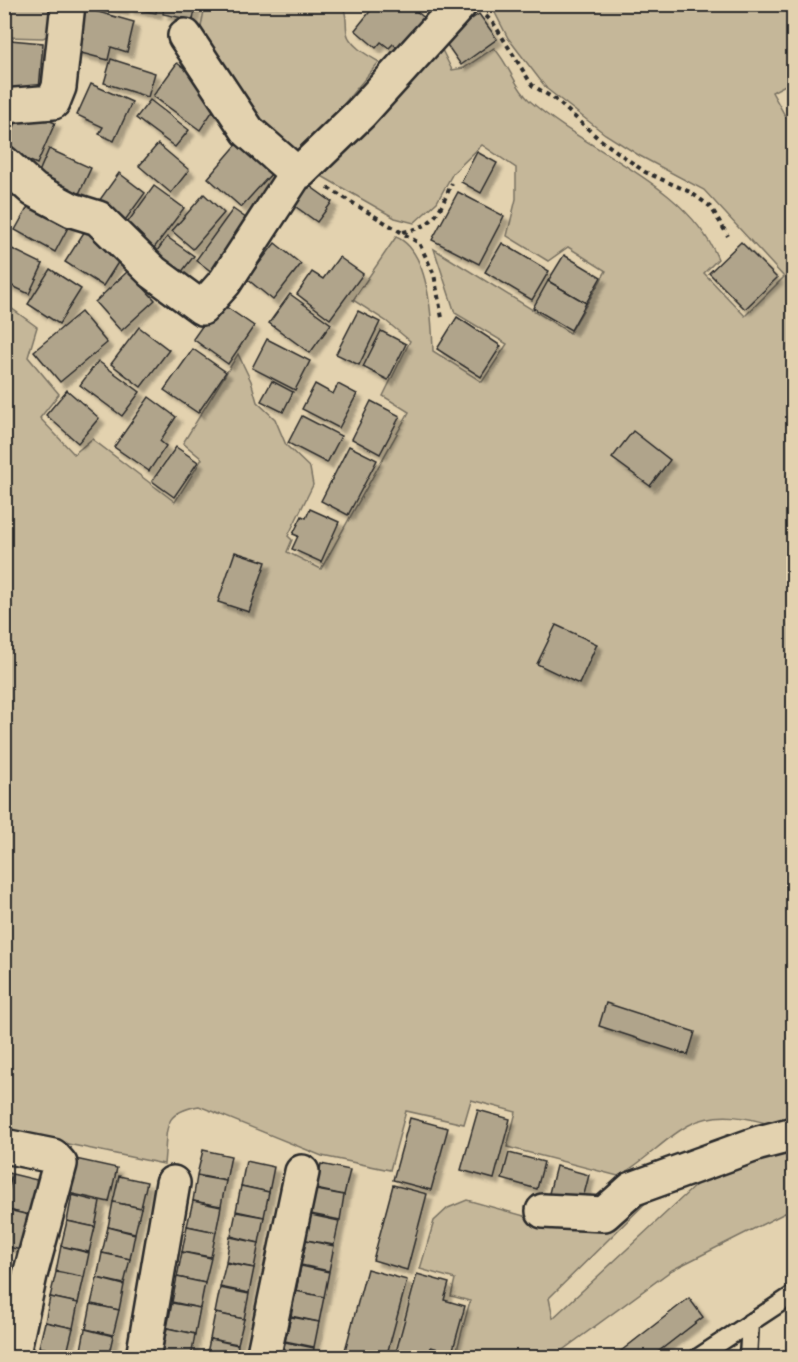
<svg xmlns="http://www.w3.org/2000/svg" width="798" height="1362" font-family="Mynerve,sans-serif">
<defs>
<filter id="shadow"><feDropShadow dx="5.5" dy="5.5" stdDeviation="1.5" flood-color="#0004"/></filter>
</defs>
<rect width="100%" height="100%" fill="#e3d2af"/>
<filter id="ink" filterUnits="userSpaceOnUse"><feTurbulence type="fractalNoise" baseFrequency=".0167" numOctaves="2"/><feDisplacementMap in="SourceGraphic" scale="12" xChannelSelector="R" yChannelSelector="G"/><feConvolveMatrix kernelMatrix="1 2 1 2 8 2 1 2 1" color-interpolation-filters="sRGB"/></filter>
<g filter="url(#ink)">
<g fill="#c5b799" stroke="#787162" stroke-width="1.5">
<polygon points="5,5 57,5 56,32 43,38 7,37 5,56"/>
<path d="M205,5H342C348,16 345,21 347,33C350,46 369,56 379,62L301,155L271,137L259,117L245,102L207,50L201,27Z"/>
<path d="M491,5H793V81L772,92L794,132L793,1209L672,1270L553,1357H455L470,1301L451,1296L455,1279L420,1269L434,1221L448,1208L467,1200L567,1228L676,1173L549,1298L553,1318L698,1183L773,1145L778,1127C749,1117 717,1110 689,1125C663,1139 644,1163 618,1176L507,1147L516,1112L471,1100L464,1124L406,1111L390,1170L322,1156L199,1106C160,1113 168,1129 164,1164L5,1131L4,303L37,327L28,357L59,394L40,418L74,454L92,439L175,502L202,459L183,443L238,354L251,381L257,402L275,419L286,445L310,468L313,485L288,536L292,540L287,552L321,569L409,412L383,396L410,341L386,321L353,300L396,237C429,250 432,318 433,351L482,382L507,344L455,313L434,249L570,333L606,271L568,247L548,261L507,236L516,199V168L482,145L453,173L437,202L414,223L395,218L311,170L439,44L452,70L464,68L494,48C509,64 515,88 530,101C589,153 686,183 718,259L704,273L745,316L784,277L704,190L640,156L605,134L547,89L508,38Z"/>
</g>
<g fill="#b0a48b" stroke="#2b2b2b" stroke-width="1.5" filter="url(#shadow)">
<polygon points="96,4 124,4 123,10"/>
<polygon points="129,4 158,4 156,13 128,8"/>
<polygon points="164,4 196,4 193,20 163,14"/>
<polygon points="376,4 408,4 428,21 402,52 393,44 389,48 381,42 376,48 355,30"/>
<polygon points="420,4 453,4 440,21"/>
<polygon points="77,6 134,22 127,52 111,47 108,60 66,49"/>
<polygon points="479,14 497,39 461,65 443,39"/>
<polygon points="10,40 43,43 38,101 6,98"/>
<polygon points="111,59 155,73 148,97 104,83"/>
<polygon points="177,63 213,89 206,99 216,106 200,130 153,96"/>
<polygon points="91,84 132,102 114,141 99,134 103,127 77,115"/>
<polygon points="794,90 794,108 786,94"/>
<polygon points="150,100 189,130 175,147 136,118"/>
<polygon points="22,109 55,123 37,164 4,150"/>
<polygon points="238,143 272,173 241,207 208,178"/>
<polygon points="158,144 189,170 171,193 139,166"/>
<polygon points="49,149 91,168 77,198 36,179"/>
<polygon points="477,152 497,163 481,193 461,182"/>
<polygon points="119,173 145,193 120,227 94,208"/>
<polygon points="300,179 332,202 317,222 285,199"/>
<polygon points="154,186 184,208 154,248 125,226"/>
<polygon points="458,192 504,216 479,264 432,240"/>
<polygon points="204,194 224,213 193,249 172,231"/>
<polygon points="34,196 73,218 55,252 15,230"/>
<polygon points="233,209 257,226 220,278 196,260"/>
<polygon points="88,226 126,250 103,286 65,262"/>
<polygon points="167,237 194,256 174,282 149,262"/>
<polygon points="741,242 777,278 745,309 709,273"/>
<polygon points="275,243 301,264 273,300 247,279"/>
<polygon points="502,243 549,271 532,300 485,272"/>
<polygon points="4,245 43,264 29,294 4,282"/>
<polygon points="564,255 601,277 586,303 548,281"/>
<polygon points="339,257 363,274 330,319 297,294 312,272 323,279"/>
<polygon points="50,269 81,289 59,324 28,304"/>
<polygon points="128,271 155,300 121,331 95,302"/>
<polygon points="548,281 586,303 571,330 533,308"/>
<polygon points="290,294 331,324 310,353 269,323"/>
<polygon points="219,302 254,326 228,364 193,339"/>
<polygon points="358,311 380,322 359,365 336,354"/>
<polygon points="81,312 107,343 60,382 34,351"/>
<polygon points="457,317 501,346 481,377 437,349"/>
<polygon points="139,327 169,350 141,387 111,364"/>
<polygon points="381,331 406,344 388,380 363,367"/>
<polygon points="267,339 310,361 295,390 252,368"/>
<polygon points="193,349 226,372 198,413 164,390"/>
<polygon points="98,361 140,392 122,416 80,385"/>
<polygon points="272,381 293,392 283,412 261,401"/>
<polygon points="315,384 333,394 338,384 357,394 339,428 302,409"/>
<polygon points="67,390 99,418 78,443 46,415"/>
<polygon points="149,397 176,417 160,441 166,446 149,471 114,447"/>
<polygon points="371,401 400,416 380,454 352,439"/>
<polygon points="302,416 341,436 327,463 288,443"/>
<polygon points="633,431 670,460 650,486 612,458"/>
<polygon points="349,446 377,460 348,515 321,501"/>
<polygon points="176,447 198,462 174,497 152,481"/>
<polygon points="310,509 339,522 321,562 292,549 298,536 293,534 302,516 306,518"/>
<polygon points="235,552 266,562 249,612 218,602"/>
<polygon points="556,625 597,644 579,684 537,664"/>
<polygon points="606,1003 695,1032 688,1055 599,1026"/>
<polygon points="478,1110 510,1119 494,1179 461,1170"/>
<polygon points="410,1118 448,1128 431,1190 393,1180"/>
<polygon points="203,1150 231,1156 226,1181 197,1175"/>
<polygon points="509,1153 544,1162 537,1189 502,1179"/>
<polygon points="71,1158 117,1168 109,1202 64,1192"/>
<polygon points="246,1161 274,1167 269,1192 241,1186"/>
<polygon points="321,1164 350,1170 344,1195 316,1189"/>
<polygon points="556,1166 589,1175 580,1210 547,1201"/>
<polygon points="4,1172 12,1174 4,1204"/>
<polygon points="12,1174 37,1180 29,1215 4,1209"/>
<polygon points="119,1176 147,1182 141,1208 113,1202"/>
<polygon points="197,1176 226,1181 221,1206 193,1201"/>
<polygon points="393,1185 427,1194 407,1270 373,1260"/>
<polygon points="241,1186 269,1192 264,1217 236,1211"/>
<polygon points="316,1190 344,1195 340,1220 311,1214"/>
<polygon points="72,1195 100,1202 95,1227 67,1221"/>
<polygon points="193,1201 221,1207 216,1232 187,1226"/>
<polygon points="113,1202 141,1208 135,1233 108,1227"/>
<polygon points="4,1209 29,1215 21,1250 4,1246"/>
<polygon points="236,1212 264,1217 259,1243 231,1236"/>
<polygon points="311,1215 339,1221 334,1245 306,1240"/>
<polygon points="67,1221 95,1227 89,1252 61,1246"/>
<polygon points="187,1226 216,1232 211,1257 182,1252"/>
<polygon points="108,1227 135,1234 130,1259 102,1253"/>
<polygon points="230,1237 259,1243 254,1268 226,1262"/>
<polygon points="306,1240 334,1246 329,1271 301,1265"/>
<polygon points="61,1246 89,1253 84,1277 56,1271"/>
<polygon points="182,1252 211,1258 205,1283 177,1277"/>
<polygon points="102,1253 130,1259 124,1284 97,1278"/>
<polygon points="226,1263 254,1268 249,1293 220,1287"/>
<polygon points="301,1266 329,1272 324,1297 296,1291"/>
<polygon points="367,1269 407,1280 386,1358 358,1358 344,1354"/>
<polygon points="56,1272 84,1277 78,1303 50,1297"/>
<polygon points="417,1274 449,1283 444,1300 465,1306 452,1353 431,1347 428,1358 396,1352"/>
<polygon points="177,1277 205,1283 200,1308 172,1302"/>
<polygon points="97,1278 124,1285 119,1310 91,1304"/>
<polygon points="220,1288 249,1294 244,1319 215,1313"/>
<polygon points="296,1291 324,1297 319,1322 291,1316"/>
<polygon points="4,1297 13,1298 4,1333"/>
<polygon points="50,1297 78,1303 73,1328 45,1322"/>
<polygon points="689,1298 703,1317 650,1358 612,1358"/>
<polygon points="172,1303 200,1308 195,1334 167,1328"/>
<polygon points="91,1304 119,1310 113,1335 86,1329"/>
<polygon points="215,1313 244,1319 238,1344 210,1339"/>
<polygon points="291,1317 319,1322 314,1347 285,1341"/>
<polygon points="45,1322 73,1328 67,1353 39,1347"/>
<polygon points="167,1328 195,1334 191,1358 162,1353"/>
<polygon points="85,1329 113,1336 108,1358 80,1355"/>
<polygon points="210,1339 238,1345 236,1358 206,1358"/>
<polygon points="285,1342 314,1348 312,1358 282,1358"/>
<polygon points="28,1347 60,1354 59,1358 26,1358"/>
<polygon points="162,1354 180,1358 161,1358"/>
</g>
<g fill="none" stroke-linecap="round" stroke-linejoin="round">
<defs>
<g id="lane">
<polyline points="697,1358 794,1294"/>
<polyline points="748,1358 750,1322"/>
</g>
<g id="street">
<polyline points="185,36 248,131 296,173"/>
<polyline points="4,106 53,102 59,87 68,4"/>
<polyline points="4,163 34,190 72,210 98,218 153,272 202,308 225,282 296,173 300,172 361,113 460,4"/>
<polyline points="4,1146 53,1156 60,1164 30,1275 12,1358"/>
<polyline points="543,1211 604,1214 632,1189 759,1143 794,1134"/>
<polyline points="143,1358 173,1183"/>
<polyline points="263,1358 302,1172"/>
</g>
</defs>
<use href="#lane" stroke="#2b2b2b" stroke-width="21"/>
<use href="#street" stroke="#2b2b2b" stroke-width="38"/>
<g stroke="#2b2b2b" stroke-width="4" stroke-dasharray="4.5 4.5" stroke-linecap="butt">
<polyline points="486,16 494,24 532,85 556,100 598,138 645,172 690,192 711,207 728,236"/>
<polyline points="328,188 419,243 434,274 442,318"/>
<path d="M403,232C438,225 438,212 452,183"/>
</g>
<use href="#lane" stroke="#e3d2af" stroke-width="16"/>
<use href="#street" stroke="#e3d2af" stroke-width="33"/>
</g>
</g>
<rect width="798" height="1362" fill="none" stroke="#e3d2af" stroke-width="24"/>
<rect x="12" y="12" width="774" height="1338" fill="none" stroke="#2b2b2b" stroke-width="2" filter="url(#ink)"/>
</svg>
